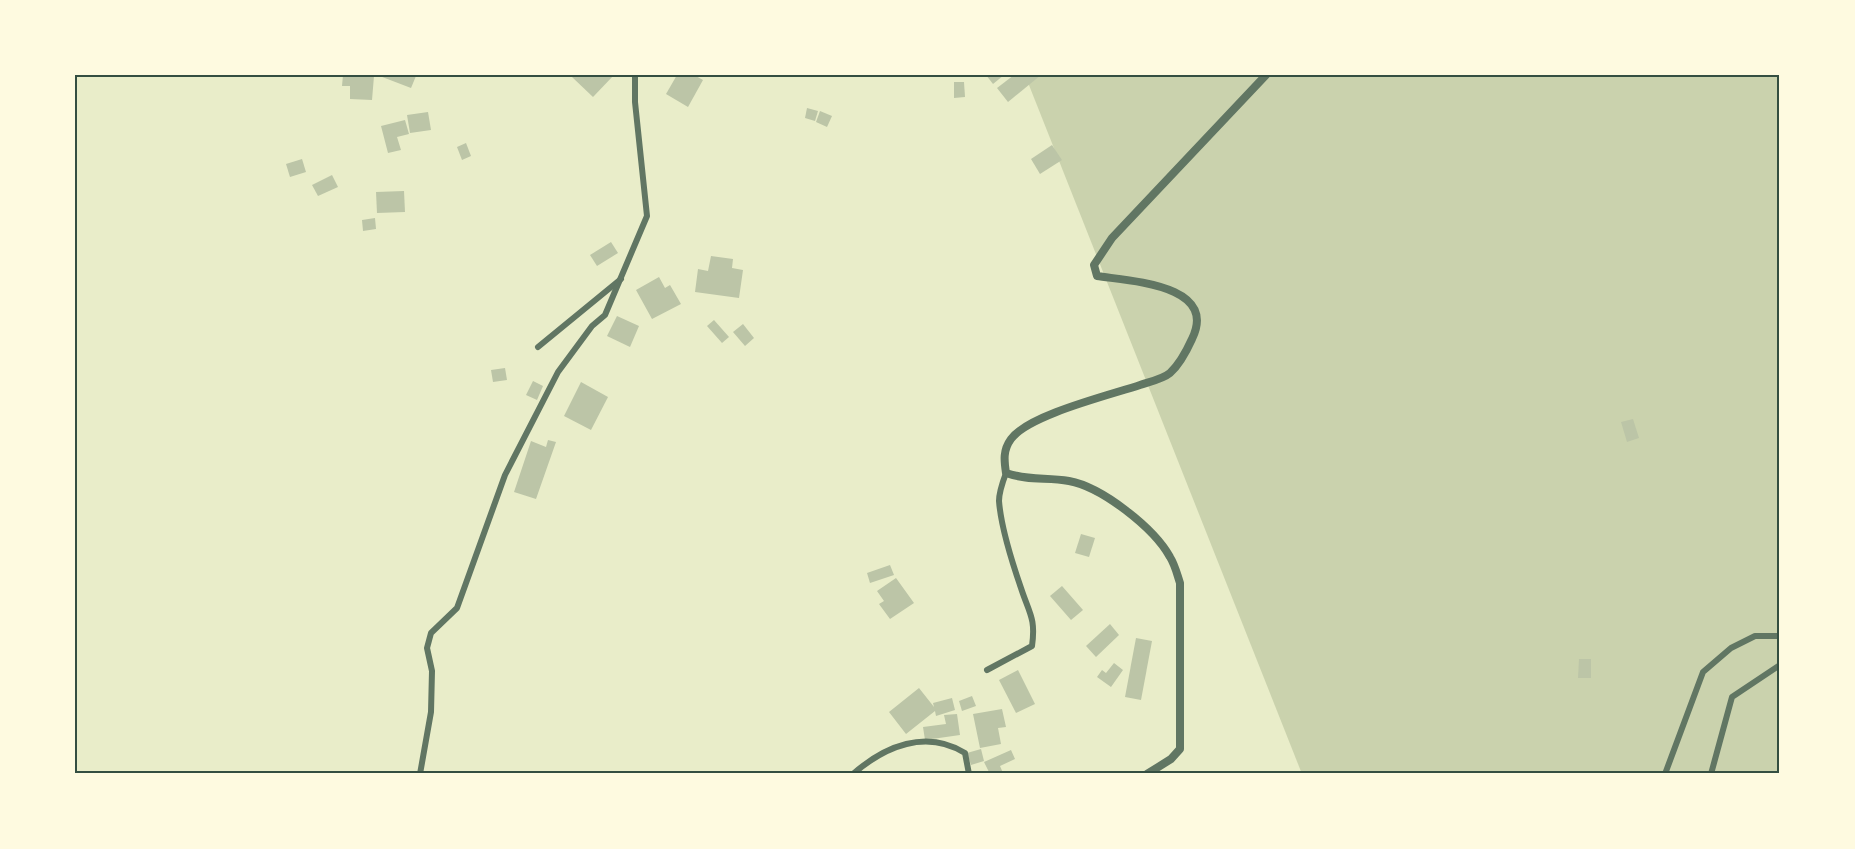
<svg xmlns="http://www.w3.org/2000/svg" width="1855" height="849" font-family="Figtree,sans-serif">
<rect width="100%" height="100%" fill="#e9edc9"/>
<polygon fill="#cad2ad" points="1025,75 1780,75 1780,774 1302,774"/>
<g fill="#bcc5a7">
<polygon points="343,75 374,76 372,100 350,99 350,86 342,86"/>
<polygon points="377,75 414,75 416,76 411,88"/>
<polygon points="573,75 614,75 593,97 572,77"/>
<polygon points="677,75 694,75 703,80 688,107 666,94"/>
<polygon points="986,75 1004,75 993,84"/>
<polygon points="1014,75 1041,75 1008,102 997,88"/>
<polygon points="954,82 964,82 965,97 954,98"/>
<polygon points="807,108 818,111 815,121 805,118"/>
<polygon points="820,111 832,116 827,127 816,122"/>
<polygon points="428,112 431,130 410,133 407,115"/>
<polygon points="405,120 409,134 397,137 401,150 388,153 381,126"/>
<polygon points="466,143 471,156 462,160 457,147"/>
<polygon points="1052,145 1062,160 1040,174 1031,159"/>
<polygon points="302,159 306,172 290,177 286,164"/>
<polygon points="332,175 338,187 318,196 312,185"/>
<polygon points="404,191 405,212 377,213 376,192"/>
<polygon points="375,218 376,229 363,231 362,220"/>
<polygon points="611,242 618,253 597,266 590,255"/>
<polygon points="711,256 733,259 732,268 743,270 739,298 695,292 698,269 708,271"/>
<polygon points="659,277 665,288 670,285 681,304 652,319 636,290"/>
<polygon points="617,316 639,326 630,347 607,336"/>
<polygon points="714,320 729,337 722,343 707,326"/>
<polygon points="743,324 754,338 745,346 733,332"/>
<polygon points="505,368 507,380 493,382 491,370"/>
<polygon points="533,381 543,386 537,400 526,395"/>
<polygon points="581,382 608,397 591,430 564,416"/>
<polygon points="1633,419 1639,438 1627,442 1621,422"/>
<polygon points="548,440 556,442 536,499 514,492 531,441 546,447"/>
<polygon points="1081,534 1095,538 1089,557 1075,553"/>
<polygon points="890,565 894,575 870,583 867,573"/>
<polygon points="896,578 914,603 890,619 879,604 884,601 877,591"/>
<polygon points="1062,586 1083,610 1071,620 1050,596"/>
<polygon points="1110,624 1119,635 1096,657 1086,646"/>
<polygon points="1136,638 1152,641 1141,700 1125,697"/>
<polygon points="1579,659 1591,659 1591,678 1578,678"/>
<polygon points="1114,663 1123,670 1111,687 1097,677 1102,670 1106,673"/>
<polygon points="1018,670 1035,704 1016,713 999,680"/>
<polygon points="919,688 934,707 933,703 952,698 955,710 936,716 935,711 906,734 889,712"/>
<polygon points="972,696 976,706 962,711 959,701"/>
<polygon points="1002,709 1006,727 998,728 1001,744 980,748 973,714"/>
<polygon points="957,714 960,735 925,740 923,727 946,724 944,715"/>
<polygon points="981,749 984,761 971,765 967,753"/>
<polygon points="1011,750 1015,759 1000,766 1003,773 990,774 984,762"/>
</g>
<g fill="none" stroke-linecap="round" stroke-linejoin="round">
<g stroke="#617663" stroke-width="6">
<polyline points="538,347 621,279"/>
<path d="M987,670L1032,646C1036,618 1029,613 1021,588C1012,562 1001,527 999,501C999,492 1003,481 1006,473"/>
<polyline points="420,774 431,712 432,671 427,648 431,633 457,608 505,475 558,372 592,326 605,315 647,216 635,102 635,75"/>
<path d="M853,774C885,746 926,729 965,753L969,774"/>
<polyline points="1665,774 1703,672 1731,648 1755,636 1780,636"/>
<polyline points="1711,774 1732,697 1780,665"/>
</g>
<path stroke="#617663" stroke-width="8" d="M1147,774L1171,759L1180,749V583C1177,574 1175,565 1170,557C1154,528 1102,487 1069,481C1046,477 1029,481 1006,473C1004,460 1003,450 1011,439C1028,415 1110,395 1140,385C1149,382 1163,379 1170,373C1179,365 1187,350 1192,339C1219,284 1128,281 1097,276L1094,265L1112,238L1266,75"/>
</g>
<rect width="1855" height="849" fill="none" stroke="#fefae0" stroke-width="153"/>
<rect x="76" y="76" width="1702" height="696" fill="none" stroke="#344e41" stroke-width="2"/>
</svg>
